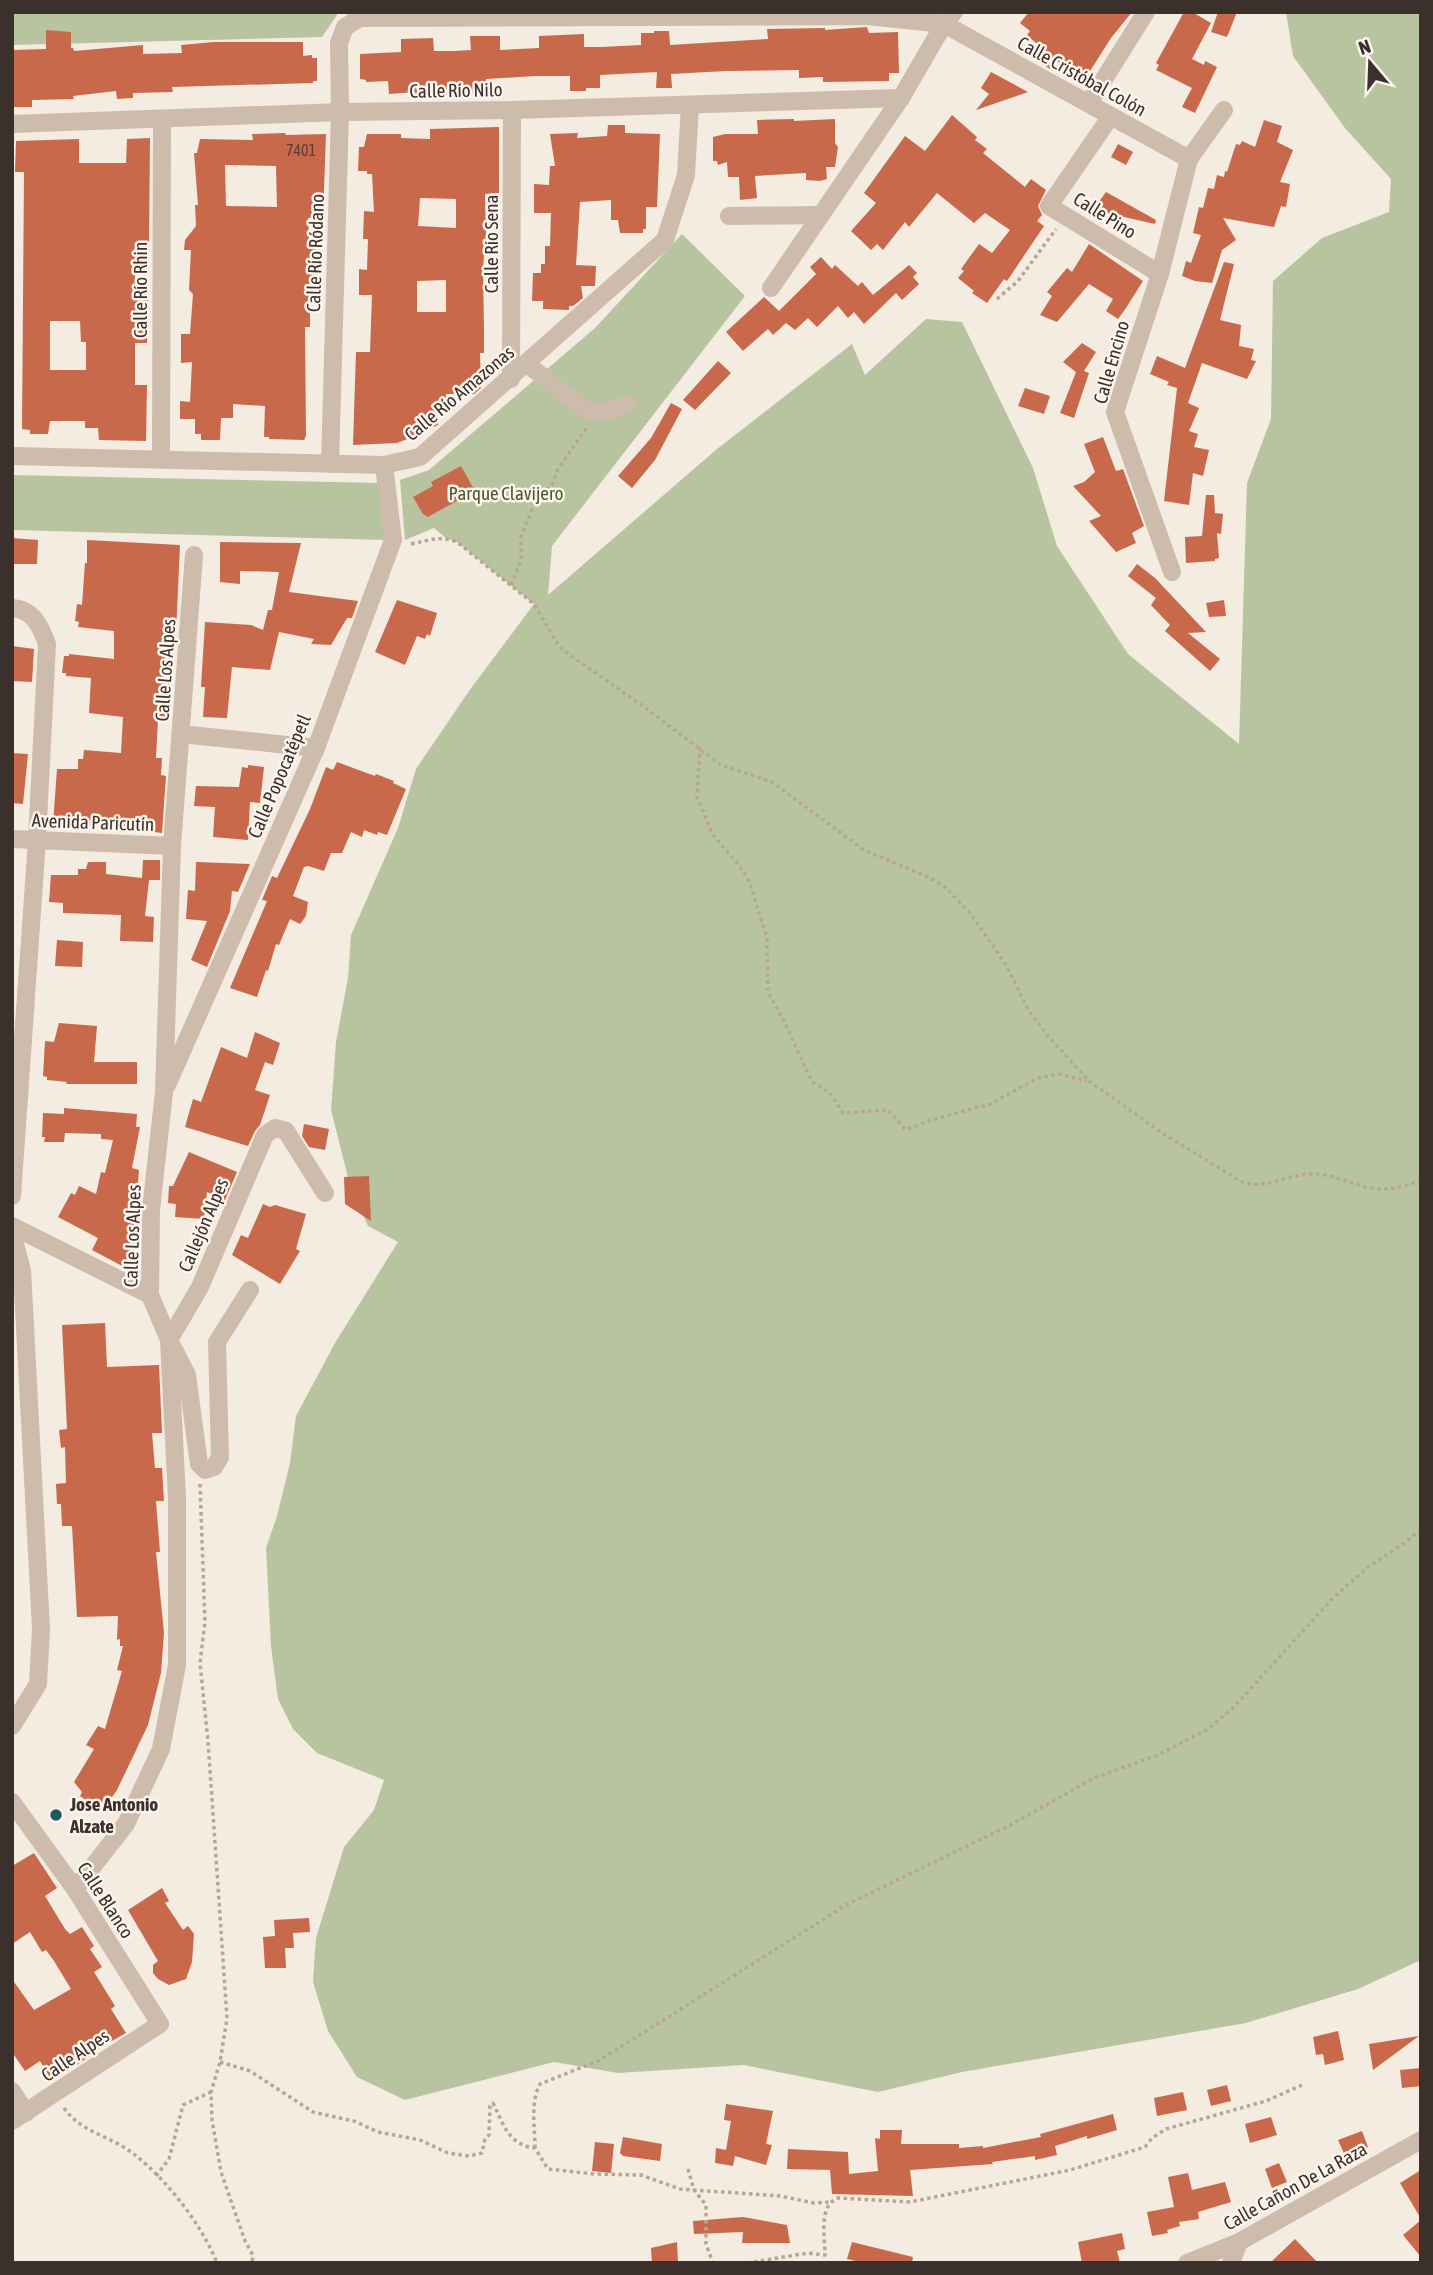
<svg xmlns="http://www.w3.org/2000/svg" width="1433" height="2275" font-family="'Asap Condensed',sans-serif">
<rect width="100%" height="100%" fill="#f4ebe1"/>
<g fill="#b8c4a0">
<polygon points="12,12 339,12 322,37 12,45"/>
<polygon points="1286,12 1421,12 1421,1960 1358,1989 1246,2023 962,2072 878,2092 744,2065 618,2073 554,2062 405,2100 357,2077 328,2031 313,1982 316,1938 344,1847 374,1810 384,1780 317,1753 293,1729 278,1699 271,1646 266,1548 277,1516 290,1463 296,1416 335,1343 398,1242 368,1226 350,1185 331,1110 336,1042 348,978 351,935 398,828 416,769 469,691 534,604 457,542 446,538 434,528 405,540 400,480 429,470 595,328 682,234 745,296 552,546 548,595 717,449 852,344 865,375 926,319 962,322 1033,468 1057,546 1128,654 1239,744 1247,483 1271,419 1273,281 1322,238 1389,212 1391,179 1345,128 1293,56"/>
<polygon points="12,475 379,483 387,540 12,530"/>
</g>
<g fill="#c8694b" fill-rule="evenodd">
<polygon points="1029,12 1132,12 1111,38 1085,79 1057,61 1050,69 1029,55 1037,44 1027,35 1030,31 1020,23"/>
<polygon points="1184,12 1192,12 1211,23 1192,59 1204,65 1205,61 1217,67 1195,113 1182,107 1192,88 1156,70 1159,65 1156,63"/>
<polygon points="1218,12 1237,12 1227,37 1211,32"/>
<polygon points="867,27 869,33 898,32 899,73 889,73 889,81 823,82 823,77 799,78 799,70 726,71 671,74 672,88 656,88 657,72 600,75 600,88 586,88 586,91 570,91 570,76 535,76 486,79 486,93 416,96 415,92 389,94 388,81 366,82 366,80 360,79 360,54 401,52 401,39 433,38 434,51 453,51 471,50 470,36 500,36 500,50 539,48 539,36 584,34 584,47 602,47 641,45 641,33 654,33 654,31 669,31 670,45 768,39 767,29 825,28 825,30"/>
<polygon points="46,30 71,32 71,48 73,48 74,51 143,45 143,54 182,53 181,45 214,42 303,42 303,56 312,55 312,58 317,58 317,81 313,81 313,83 172,87 173,92 133,93 133,98 117,99 116,91 73,96 74,99 32,100 32,107 12,107 12,50 46,49"/>
<polygon points="991,72 1028,92 976,110 989,94 981,88"/>
<polygon points="952,115 977,137 975,140 987,149 983,153 1025,187 1031,179 1046,190 1038,206 1042,215 1037,221 1044,226 1007,281 1004,279 987,303 972,293 974,291 958,278 964,271 961,269 979,244 992,253 1010,230 985,213 974,223 937,193 909,227 905,222 883,250 877,244 871,250 851,231 876,203 864,193 905,136 925,151"/>
<polygon points="794,119 794,121 835,119 835,143 838,147 835,167 826,167 827,179 820,181 806,180 806,173 755,176 757,198 740,200 739,177 728,177 727,162 718,165 717,161 713,161 713,137 725,134 758,134 757,120"/>
<polygon points="1264,120 1282,126 1277,142 1293,150 1280,182 1290,184 1286,207 1281,206 1274,227 1223,218 1236,240 1222,250 1212,283 1195,281 1182,276 1186,261 1191,263 1201,235 1193,233 1199,207 1203,208 1208,188 1214,189 1217,175 1224,177 1225,171 1227,172 1236,144 1240,145 1242,141 1255,147"/>
<polygon points="608,125 625,125 625,133 660,134 657,207 646,207 646,229 643,229 643,233 620,233 618,220 611,220 611,200 580,202 576,265 596,266 595,286 581,286 583,298 573,306 569,306 569,310 543,309 543,301 532,301 533,273 541,273 541,264 545,264 545,246 550,246 551,213 534,213 534,184 549,185 550,166 555,166 550,134 578,133 577,138 607,136"/>
<path d="M499,127V193L485,194L486,234L483,267L484,331V353H480L481,388L474,394H446L445,417L438,414V425L415,436L397,443L353,445L356,352H370L372,295H359V269L367,270L368,239H363L364,211L374,212L372,174H367V171H358L359,147H364L367,134H401V138L430,139V129ZM420,198L456,199V228L418,226ZM446,280V312H417V281Z"/>
<path d="M285,133L286,135L326,134L323,218H308L309,241L317,245L318,294L310,293V327H305L306,436L304,440L269,439V437H264L265,406L233,404V418H221L220,440H201V434H195V419H180V401L190,402L192,362L181,363V334H190L193,294L189,290L191,250H184L185,240L196,226L195,205H198L194,153H197L200,139L253,140L252,134ZM225,165L276,166L277,207L226,206Z"/>
<path d="M150,138L149,244H135V300H148L147,343H135V385H147L146,441L99,440L98,428H85V421H50L48,434H30V430L22,429L24,172H15L16,141L79,139V163H126L127,139ZM50,321H80L81,342H86V370H50Z"/>
<polygon points="1118,144 1133,152 1126,165 1111,157"/>
<polygon points="1106,192 1156,220 1155,224 1093,210"/>
<polygon points="1089,244 1143,281 1126,308 1118,319 1106,311 1113,299 1089,284 1057,322 1040,315 1052,296 1047,292 1067,268 1072,272"/>
<polygon points="821,257 832,269 835,265 858,286 862,282 873,295 909,265 917,273 913,277 919,284 902,300 896,293 864,324 854,312 848,318 838,306 817,327 808,318 795,330 786,323 773,335 768,329 743,351 726,332 764,297 779,311 816,274 810,267"/>
<polygon points="1224,262 1234,264 1220,320 1241,325 1239,346 1254,349 1251,360 1256,361 1247,379 1202,363 1188,403 1199,408 1189,431 1198,434 1194,447 1209,450 1203,476 1193,473 1189,505 1164,501 1177,388 1167,385 1169,382 1150,374 1157,356 1185,368"/>
<polygon points="1082,343 1096,352 1084,371 1089,373 1074,418 1060,413 1076,372 1063,362"/>
<polygon points="718,361 731,373 695,410 683,400"/>
<polygon points="1025,388 1050,396 1044,414 1018,406"/>
<polygon points="671,403 682,409 655,460 632,488 618,476 651,438"/>
<polygon points="1103,437 1116,471 1123,469 1144,526 1132,533 1136,543 1116,552 1089,521 1101,516 1073,486 1084,482 1095,472 1084,444"/>
<polygon points="461,466 475,491 428,517 423,514 413,497 433,486 431,482"/>
<polygon points="1206,495 1214,495 1215,513 1223,514 1221,534 1217,533 1219,558 1215,559 1215,561 1186,563 1185,537 1202,536"/>
<polygon points="12,538 38,540 37,564 12,564"/>
<polygon points="87,540 180,545 176,633 172,633 171,649 166,648 164,678 170,678 168,721 158,720 156,758 162,758 161,775 166,776 162,833 110,826 53,824 57,769 78,769 78,759 83,759 84,750 121,753 123,717 89,713 91,678 66,676 66,673 62,673 64,656 69,656 69,654 114,659 114,631 78,627 79,622 75,621 77,604 82,605 85,563 87,563"/>
<polygon points="220,542 301,543 289,592 358,601 352,618 347,618 331,645 311,644 314,639 279,632 270,670 232,667 227,718 203,717 205,687 201,687 205,622 251,625 263,630 268,610 272,610 279,572 240,571 240,584 220,582"/>
<polygon points="1137,564 1155,578 1206,632 1188,633 1220,659 1210,671 1165,631 1170,625 1151,605 1156,598 1128,576"/>
<polygon points="397,600 437,613 430,636 427,634 425,639 417,636 405,665 375,652"/>
<polygon points="1224,600 1226,616 1209,617 1206,603"/>
<polygon points="12,646 34,649 32,682 12,681"/>
<polygon points="12,753 28,754 23,804 12,803"/>
<polygon points="337,762 375,776 376,774 394,781 393,783 406,789 387,835 378,832 377,835 364,830 362,837 351,832 342,853 331,853 324,871 308,866 304,867 293,896 308,902 306,916 300,924 290,919 279,945 276,944 268,971 266,970 257,997 230,988 267,901 262,900 272,876 277,878 310,809 326,767 333,770"/>
<polygon points="248,765 264,767 260,803 250,802 248,840 213,837 215,807 194,806 196,786 239,787 242,767 248,768"/>
<polygon points="143,860 160,860 160,880 149,880 145,916 154,917 153,942 120,941 121,915 63,913 63,903 49,902 51,875 78,875 78,869 86,869 88,862 106,862 106,874 142,878"/>
<polygon points="196,862 250,864 238,892 232,891 230,911 207,967 191,960 207,921 186,919 188,890 195,891"/>
<polygon points="57,940 83,942 82,967 55,966"/>
<polygon points="59,1023 97,1026 94,1062 137,1062 137,1084 66,1084 67,1082 47,1080 47,1077 43,1076 45,1041 54,1042"/>
<polygon points="255,1032 280,1043 273,1065 265,1062 255,1090 270,1095 260,1125 255,1131 248,1146 185,1127 193,1099 201,1102 221,1047 247,1058"/>
<polygon points="64,1108 137,1114 136,1127 140,1127 132,1168 139,1170 136,1209 140,1211 139,1237 138,1244 126,1268 92,1250 98,1238 58,1217 71,1193 75,1195 79,1186 96,1194 101,1172 105,1173 113,1140 101,1139 101,1134 65,1133 64,1142 44,1142 45,1137 42,1137 43,1113 64,1114"/>
<polygon points="304,1124 329,1129 325,1150 309,1147 302,1136"/>
<polygon points="189,1152 237,1172 225,1200 207,1192 204,1219 175,1217 176,1204 168,1203 169,1186 173,1186"/>
<polygon points="369,1176 371,1221 345,1204 344,1177"/>
<polygon points="263,1204 270,1207 275,1205 306,1214 296,1249 300,1251 280,1284 232,1255 241,1235 248,1238"/>
<polygon points="105,1323 107,1367 159,1365 162,1433 152,1433 155,1468 162,1468 164,1501 156,1501 160,1552 156,1552 164,1633 161,1673 148,1725 117,1790 102,1811 80,1796 82,1792 74,1782 94,1749 86,1745 98,1726 105,1729 122,1671 117,1670 123,1646 120,1646 120,1639 117,1640 118,1616 77,1617 72,1526 62,1526 61,1504 57,1504 56,1484 66,1483 65,1447 61,1448 59,1430 67,1429 62,1325"/>
<polygon points="34,1853 57,1888 45,1896 65,1929 70,1934 82,1927 94,1946 90,1949 102,1967 94,1972 115,2006 111,2009 126,2033 94,2051 95,2053 52,2081 40,2061 25,2071 12,2052 12,1979 34,2010 71,1989 54,1961 46,1950 42,1952 30,1932 12,1944 12,1866"/>
<polygon points="162,1888 169,1901 165,1903 183,1930 188,1926 194,1934 192,1962 186,1979 169,1985 158,1979 153,1973 153,1965 158,1961 128,1910"/>
<polygon points="309,1918 310,1932 293,1933 294,1948 285,1948 286,1968 265,1968 263,1937 275,1936 274,1920"/>
<polygon points="1338,2031 1344,2060 1325,2065 1323,2054 1316,2055 1313,2037"/>
<polygon points="1419,2036 1373,2070 1369,2044"/>
<polygon points="1421,2068 1421,2086 1402,2088 1400,2070"/>
<polygon points="1227,2085 1231,2101 1211,2106 1207,2090"/>
<polygon points="1183,2092 1187,2110 1157,2116 1154,2098"/>
<polygon points="726,2104 773,2111 766,2144 772,2145 766,2165 735,2156 733,2166 715,2163 716,2148 726,2150 731,2121 724,2120"/>
<polygon points="1113,2114 1117,2130 1087,2139 1087,2136 1055,2146 1057,2155 1035,2160 1035,2156 992,2162 993,2164 910,2170 913,2196 832,2194 830,2170 787,2169 788,2149 848,2152 849,2174 878,2171 875,2138 880,2139 880,2130 902,2130 901,2144 959,2144 959,2148 983,2146 983,2148 1041,2137 1040,2134"/>
<polygon points="1271,2117 1277,2135 1250,2143 1245,2124"/>
<polygon points="1362,2131 1368,2147 1358,2151 1360,2155 1347,2160 1338,2140"/>
<polygon points="623,2137 662,2144 660,2161 623,2156 620,2153"/>
<polygon points="595,2142 614,2144 611,2173 592,2171"/>
<polygon points="1279,2163 1287,2182 1272,2188 1265,2169"/>
<polygon points="1421,2170 1421,2219 1400,2183"/>
<polygon points="1188,2173 1192,2190 1225,2182 1231,2202 1198,2212 1199,2219 1179,2222 1180,2226 1167,2230 1168,2233 1152,2236 1147,2212 1174,2207 1168,2177"/>
<polygon points="743,2217 787,2225 790,2243 742,2243 743,2232 694,2234 693,2221"/>
<polygon points="1421,2220 1421,2257 1403,2235"/>
<polygon points="1122,2233 1125,2249 1117,2251 1120,2263 1082,2263 1078,2242"/>
<polygon points="1295,2239 1318,2263 1270,2263"/>
<polygon points="677,2242 678,2263 652,2263 651,2248"/>
<polygon points="852,2242 913,2257 912,2263 864,2263 847,2259"/>
</g>
<g fill="none" stroke-linecap="round" stroke-linejoin="round">
<g stroke="#b9a596" stroke-width="3.5" stroke-dasharray="3.5 3.5" stroke-linecap="butt">
<polyline points="997,299 1018,281 1056,229"/>
<path d="M411,544C428,541 439,535 457,542L534,604L559,646L566,652L647,709L721,765L772,782L864,850L930,878L945,887L970,913L1005,963L1029,1011L1047,1035L1089,1081L1162,1133L1244,1183C1268,1188 1285,1176 1308,1174C1333,1172 1354,1187 1378,1189C1393,1190 1406,1185 1421,1181"/>
<polyline points="511,585 521,561 521,536 537,498 552,485 557,471 587,427"/>
<polyline points="700,747 697,797 713,835 738,864 749,881 767,938 768,992 784,1021 812,1082 829,1092 843,1113 888,1110 906,1130 928,1121 990,1104 1038,1078 1059,1074 1087,1081"/>
<polyline points="200,1484 205,1622 200,1663 208,1741 227,2018 220,2062 211,2092 212,2120 221,2172 245,2241 253,2255 252,2263"/>
<path d="M220,2062L250,2071L313,2112L354,2121L378,2132L420,2140L448,2153L469,2156L482,2153L485,2139L489,2135L490,2106L493,2103C503,2123 508,2145 535,2148L548,2169L594,2174L641,2175L680,2189L780,2196L814,2203L830,2202"/>
<path d="M64,2108C81,2133 112,2136 135,2155C167,2180 202,2225 217,2263"/>
<path d="M535,2148C535,2127 530,2103 540,2084L600,2060L846,1905L1012,1824L1094,1778L1158,1755L1208,1729L1234,1707L1333,1598L1367,1568L1403,1544L1421,1529"/>
<polyline points="688,2169 694,2190 706,2205 706,2244 713,2263"/>
<polyline points="156,2176 169,2159 183,2105 211,2092"/>
<path d="M747,2263L808,2253L825,2255C825,2238 818,2205 838,2198L910,2202L1070,2170L1145,2147L1152,2138L1166,2129L1266,2101L1302,2085"/>
</g>
<g stroke="#cdbbac" stroke-width="18">
<polyline points="1089,103 1146,12"/>
<polyline points="1111,116 1049,206 1160,274"/>
<polyline points="12,124 340,112 512,110 901,98"/>
<polyline points="729,216 821,215"/>
<polyline points="771,288 901,98 944,24 954,12"/>
<polyline points="527,364 586,410 605,412 628,404"/>
<polyline points="511,379 512,110"/>
<polyline points="12,456 384,465 420,457 665,240 686,175 690,105"/>
<polyline points="161,459 162,120"/>
<polyline points="330,464 340,112 339,43 345,27 360,18 868,16 944,24 1189,159"/>
<polyline points="1172,572 1115,412 1160,274 1189,159 1224,110"/>
<path d="M12,608C33,609 41,627 47,644L37,840L12,1196"/>
<polyline points="181,734 316,748"/>
<polyline points="12,839 172,846"/>
<polyline points="167,1085 316,748 393,540 384,465"/>
<polyline points="12,1226 150,1295"/>
<polyline points="12,1233 22,1270 41,1629 38,1684 12,1726"/>
<polyline points="169,1340 200,1287 265,1135 275,1128 286,1131 325,1193"/>
<polyline points="172,1346 187,1375 199,1464 205,1470 214,1467 220,1457 217,1342 250,1290"/>
<polyline points="12,1802 75,1889 160,2024 12,2121"/>
<polyline points="75,1889 126,1824 161,1749 177,1665 177,1498 169,1340 150,1295 151,1210 164,1092 172,846 194,555"/>
<polyline points="12,2091 26,2113"/>
<polyline points="1187,2263 1239,2242 1421,2140"/>
<polyline points="1231,2263 1239,2242"/>
</g>
</g>
<circle fill="#1f5a5e" stroke="#fbf5ee" stroke-width="2.5" cx="56" cy="1815" r="7"/>
<g text-anchor="middle" dominant-baseline="central" stroke-width="5" stroke-linejoin="round" paint-order="stroke">
<g font-size="16" fill="#5e3e33">
<text x="301" y="150">7401</text>
</g>
<g font-size="19" fill="#3b302b" stroke="#fbf5ee">
<text transform="translate(1082 76) rotate(29)">Calle Cristóbal Colón</text>
<text transform="translate(456 90) rotate(-1)">Calle Río Nilo</text>
<text transform="translate(1105 215) rotate(32)">Calle Pino</text>
<text transform="translate(491 244) rotate(-90)">Calle Río Sena</text>
<text transform="translate(315 253) rotate(-88)">Calle Río Ródano</text>
<text transform="translate(140 290) rotate(-90)">Calle Río Rhin</text>
<text transform="translate(1111 362) rotate(-74)">Calle Encino</text>
<text transform="translate(459 393) rotate(-40)">Calle Río Amazonas</text>
<text transform="translate(165 670) rotate(-86)">Calle Los Alpes</text>
<text transform="translate(279 776) rotate(-67)">Calle Popocatépetl</text>
<text transform="translate(93 822) rotate(2)">Avenida Paricutín</text>
<text transform="translate(203 1225) rotate(-67)">Callejón Alpes</text>
<text transform="translate(132 1236) rotate(-88)">Calle Los Alpes</text>
<text transform="translate(106 1900) rotate(57)">Calle Blanco</text>
<text transform="translate(75 2055) rotate(-34)">Calle Alpes</text>
<text transform="translate(1295 2186) rotate(-29)">Calle Cañon De La Raza</text>
</g>
<g font-size="19" fill="#4a5a2e" stroke="#fbf5ee">
<text x="506" y="493">Parque Clavijero</text>
</g>
<g font-size="19" font-weight="bold" fill="#3b302b" stroke="#fbf5ee" text-anchor="start">
<text x="70" y="1804">Jose Antonio<tspan x="70" dy="22">Alzate</tspan></text>
</g>
</g>
<rect width="1433" height="2275" fill="none" stroke="#3b302b" stroke-width="28"/>
<g transform="translate(1370 63) rotate(341)" stroke="#fbf5ee" stroke-width="5" paint-order="stroke">
<path d="M0-5L12 26L0 18L-12 26Z" fill="#3b302b"/>
<text y="-10" font-size="19" font-weight="bold" text-anchor="middle" fill="#3b302b">N</text>
</g>
</svg>
